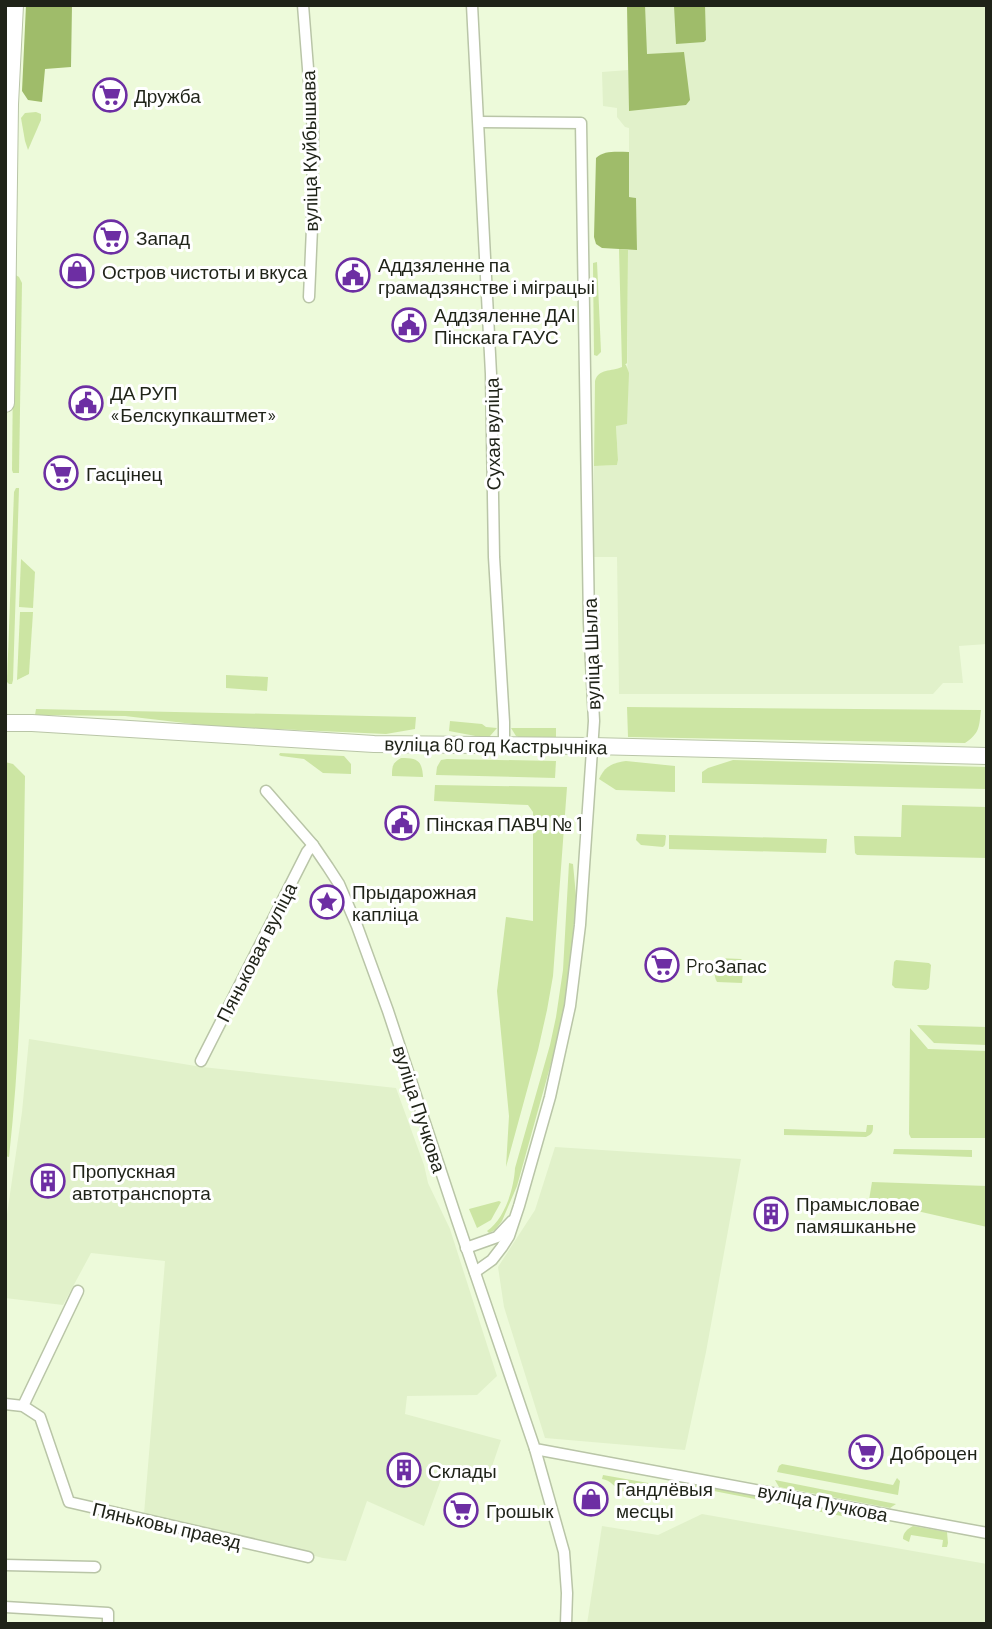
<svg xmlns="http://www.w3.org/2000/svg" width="992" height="1629" font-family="Barlow,sans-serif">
<rect width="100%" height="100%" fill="#edfada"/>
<g fill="#e1f1ca">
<polygon points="627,5 987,5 987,644 959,646 963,683 943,683 933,694 619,694 617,557 594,557 594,466 617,465 618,460 616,425 627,424 628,250 637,249 636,198 629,197 629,128 625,127 617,117 617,108 603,106 602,72 628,70"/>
<polygon points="29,1039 202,1067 396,1088 424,1165 428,1183 450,1229 497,1376 477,1395 407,1396 405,1414 501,1440 487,1481 446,1466 424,1526 367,1501 346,1561 323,1558 144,1514 165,1261 91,1253 63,1305 5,1298 5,1228 22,1112"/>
<polygon points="555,1147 741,1159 706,1352 685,1450 545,1438 504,1307 498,1267 535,1210"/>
<polygon points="702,1514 987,1564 987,1624 587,1624 602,1526 658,1535"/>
</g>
<g fill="#cce5a3">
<polygon points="36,112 41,114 41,120 28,150 25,141 21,118 25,113"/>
<path d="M619,249L628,250L627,363L625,365H626L629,373L627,424L616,426L618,460L617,465L594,466L595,381C599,368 611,372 622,367Z"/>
<polygon points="597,262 601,352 597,356 594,355 593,266 593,263"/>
<polygon points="14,274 19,277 22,283 19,473 13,473 12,470"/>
<polygon points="16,488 19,488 13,680 12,684 9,684 7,682 14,492"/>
<polygon points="21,559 35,572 33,608 19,607"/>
<polygon points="20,612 33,612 29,674 17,680"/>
<polygon points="226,675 268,677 267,691 226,688"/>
<path d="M627,707L981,710C979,727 980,733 965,743L628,737Z"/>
<polygon points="36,709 416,717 415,729 386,734 210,726 125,716 35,715"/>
<polygon points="450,721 482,724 486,727 497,728 490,736 486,738 449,731"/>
<polygon points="511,728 556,728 556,739 521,738 516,736"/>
<polygon points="280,753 344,756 351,764 351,774 323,773 304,759 281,756 279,755"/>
<path d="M401,758C417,758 422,760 423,777L392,776C392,767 392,763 401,758Z"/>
<polygon points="447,759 556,761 555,778 436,775 437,767 441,760"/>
<polygon points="733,760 987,767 987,789 702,783 702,772 708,768"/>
<path d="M626,761L675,766V792L616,790L599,779C605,766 612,763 626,761Z"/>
<path d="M5,762L13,764L25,776C23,903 23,1031 9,1157L5,1156Z"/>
<polygon points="435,785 567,787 553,976 547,1010 538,1050 506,1167 509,1116 497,991 506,917 533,921 533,812 528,805 434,801"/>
<polygon points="902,805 987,807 987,858 857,855 855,853 854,836 901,837"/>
<polygon points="637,834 665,835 666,836 665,845 663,847 641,845 636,840"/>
<polygon points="669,835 827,839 826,853 669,849"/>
<path d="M569,863L573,864L576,896L575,914L566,1003L560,1031L517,1186L502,1221L495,1230L489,1233L487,1231C505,1219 514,1188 515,1168L550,1045L556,1017L563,970Z"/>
<path d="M718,958L741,959L744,962L742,983L717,982C713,976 714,964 718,958Z"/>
<polygon points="896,960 929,963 931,965 929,988 926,990 895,988 892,985 894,962"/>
<polygon points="917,1025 987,1027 987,1045 934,1043"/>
<polygon points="910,1028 928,1049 987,1051 987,1138 911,1138 909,1134"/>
<path d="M867,1125H873C873,1131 873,1134 866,1137L784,1135V1129L866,1132Z"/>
<polygon points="894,1149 972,1150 972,1157 893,1154"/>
<polygon points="872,1182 987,1186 987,1227 869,1200"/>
<polygon points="499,1201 501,1202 491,1220 477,1228 469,1209"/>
<polygon points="782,1464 893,1485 897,1478 900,1481 898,1495 777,1472 779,1466"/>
<path d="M603,1475L671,1487L668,1496L621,1491C614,1487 611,1480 602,1479Z"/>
<polygon points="775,1480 896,1504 890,1508 779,1487"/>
<polygon points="695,1485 699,1485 882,1519 887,1522 888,1525 693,1487"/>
<path d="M913,1526L947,1532L948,1543L947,1547H942L943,1540L911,1535L909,1542L903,1539C903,1533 907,1529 913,1526Z"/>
</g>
<g fill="#9fbc6a">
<polygon points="26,5 72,5 71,67 45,69 42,102 28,100 22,91"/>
<polygon points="627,5 645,5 647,54 684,52 690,100 686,105 629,111"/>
<polygon points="667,5 705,5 706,40 704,42 676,44 674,6"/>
<path d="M629,152V197L636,198L637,250L602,248L596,244L594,237L596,158C604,150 618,152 629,152Z"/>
</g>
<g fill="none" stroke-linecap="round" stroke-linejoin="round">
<defs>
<g id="street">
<polyline points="303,5 313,132 312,228 309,297"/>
<polyline points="472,5 491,374 494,557 504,722 504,746"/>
<polyline points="266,791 313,845 328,867 339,884 357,926 388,1011 457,1220 535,1449 987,1533"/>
<polyline points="201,1061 307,852 313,845"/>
<polyline points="466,1248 497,1237 512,1221"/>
<polyline points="475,1272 492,1260 502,1247 509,1236 519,1206 550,1097 570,1006 580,925 594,721 589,623 581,123 479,122"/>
<polyline points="5,1404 23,1406 40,1417 69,1502 308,1557"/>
<polyline points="23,1406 78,1291"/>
<polyline points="535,1449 564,1552 567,1593 566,1624"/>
<polyline points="5,1565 95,1567"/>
<polyline points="5,1607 108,1613 108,1624"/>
</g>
<polyline id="secondary" points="5,723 32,723 374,744 592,746 987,756"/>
<polyline id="primary" points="5,403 9,104 14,5"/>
</defs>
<use href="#street" stroke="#b9c5a7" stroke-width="13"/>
<use href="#secondary" stroke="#b9c5a7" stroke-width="18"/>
<use href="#primary" stroke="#b9c5a7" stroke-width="20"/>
<use href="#street" stroke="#fff" stroke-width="10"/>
<use href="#secondary" stroke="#fff" stroke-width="16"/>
<use href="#primary" stroke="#fff" stroke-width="18"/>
</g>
<defs>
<symbol id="supermarket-ring" viewBox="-11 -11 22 22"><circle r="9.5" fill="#fff" stroke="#6d2ea3" stroke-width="1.5"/><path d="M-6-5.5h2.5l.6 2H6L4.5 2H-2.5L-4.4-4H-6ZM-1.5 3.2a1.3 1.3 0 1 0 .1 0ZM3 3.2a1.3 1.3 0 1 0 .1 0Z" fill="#6d2ea3"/></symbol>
<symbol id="shop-ring" viewBox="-11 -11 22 22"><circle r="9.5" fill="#fff" stroke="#6d2ea3" stroke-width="1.5"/><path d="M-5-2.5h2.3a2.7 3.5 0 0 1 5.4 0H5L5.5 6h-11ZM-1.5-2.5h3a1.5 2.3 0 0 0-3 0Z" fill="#6d2ea3"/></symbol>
<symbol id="civic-ring" viewBox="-11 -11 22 22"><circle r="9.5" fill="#fff" stroke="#6d2ea3" stroke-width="1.5"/><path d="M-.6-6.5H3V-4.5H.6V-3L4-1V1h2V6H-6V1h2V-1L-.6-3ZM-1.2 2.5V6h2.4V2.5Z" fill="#6d2ea3"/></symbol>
<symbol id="sight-ring" viewBox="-11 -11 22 22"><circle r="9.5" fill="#fff" stroke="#6d2ea3" stroke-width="1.5"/><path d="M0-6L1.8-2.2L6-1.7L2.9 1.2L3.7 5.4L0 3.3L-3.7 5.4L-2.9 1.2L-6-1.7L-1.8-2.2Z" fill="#6d2ea3"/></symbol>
<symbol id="building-ring" viewBox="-11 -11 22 22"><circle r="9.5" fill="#fff" stroke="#6d2ea3" stroke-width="1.5"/><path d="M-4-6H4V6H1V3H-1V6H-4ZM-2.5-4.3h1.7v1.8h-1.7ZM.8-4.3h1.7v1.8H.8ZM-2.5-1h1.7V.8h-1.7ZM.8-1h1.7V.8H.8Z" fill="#6d2ea3"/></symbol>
</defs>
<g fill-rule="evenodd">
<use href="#supermarket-ring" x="91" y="76" width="38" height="38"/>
<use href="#supermarket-ring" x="92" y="218" width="38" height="38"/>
<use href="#shop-ring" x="58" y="252" width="38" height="38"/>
<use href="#civic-ring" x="334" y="256" width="38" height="38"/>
<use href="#civic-ring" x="390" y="306" width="38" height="38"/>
<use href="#civic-ring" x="67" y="384" width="38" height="38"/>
<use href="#supermarket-ring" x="42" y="454" width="38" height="38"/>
<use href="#civic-ring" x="383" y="804" width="38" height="38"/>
<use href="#sight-ring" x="308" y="883" width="38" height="38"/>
<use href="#supermarket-ring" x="643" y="946" width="38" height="38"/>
<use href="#building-ring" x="29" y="1162" width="38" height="38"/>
<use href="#building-ring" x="752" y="1195" width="38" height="38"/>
<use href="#supermarket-ring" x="847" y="1433" width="38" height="38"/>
<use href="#building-ring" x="385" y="1451" width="38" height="38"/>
<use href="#shop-ring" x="572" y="1480" width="38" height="38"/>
<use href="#supermarket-ring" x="442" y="1491" width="38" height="38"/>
</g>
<g text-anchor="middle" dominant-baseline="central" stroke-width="6" stroke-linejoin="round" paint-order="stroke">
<g font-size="19" fill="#1f2318" stroke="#fff" text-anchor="start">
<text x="134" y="95">Дружба</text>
<text x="136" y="237">Запад</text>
<text x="378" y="264">Аддзяленне па<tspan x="378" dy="22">грамадзянстве і міграцыі</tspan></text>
<text x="102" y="271">Остров чистоты и вкуса</text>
<text x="434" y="314">Аддзяленне ДАІ<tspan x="434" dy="22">Пінскага ГАУС</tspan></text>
<text x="110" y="392">ДА РУП<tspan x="110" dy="22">«Белскупкаштмет»</tspan></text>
<text x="86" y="473">Гасцінец</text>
<text x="426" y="823">Пінская ПАВЧ № 1</text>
<text x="352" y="891">Прыдарожная<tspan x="352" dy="22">капліца</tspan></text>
<text x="686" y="965">ProЗапас</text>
<text x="72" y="1170">Пропускная<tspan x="72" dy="22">автотранспорта</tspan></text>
<text x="796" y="1203">Прамысловае<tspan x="796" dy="22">памяшканьне</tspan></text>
<text x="890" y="1452">Доброцен</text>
<text x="428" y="1470">Склады</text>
<text x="616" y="1488">Гандлёвыя<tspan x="616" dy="22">месцы</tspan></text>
<text x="486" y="1510">Грошык</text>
</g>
<g font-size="19" fill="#1f2318" stroke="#fff">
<text transform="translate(309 151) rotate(-91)">вуліца Куйбышава</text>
<text transform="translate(492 434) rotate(-91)">Сухая вуліца</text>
<text transform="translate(591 654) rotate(-92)">вуліца Шыла</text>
<text transform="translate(496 745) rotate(1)">вуліца 60 год Кастрычніка</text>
<text transform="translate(256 952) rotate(-63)">Пяньковая вуліца</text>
<text transform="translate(420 1109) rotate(72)">вуліца Пучкова</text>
<text transform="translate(823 1502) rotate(11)">вуліца Пучкова</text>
<text transform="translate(167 1525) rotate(13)">Пяньковы праезд</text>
</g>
</g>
<rect width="992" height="1629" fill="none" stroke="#1f2318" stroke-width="14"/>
</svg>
